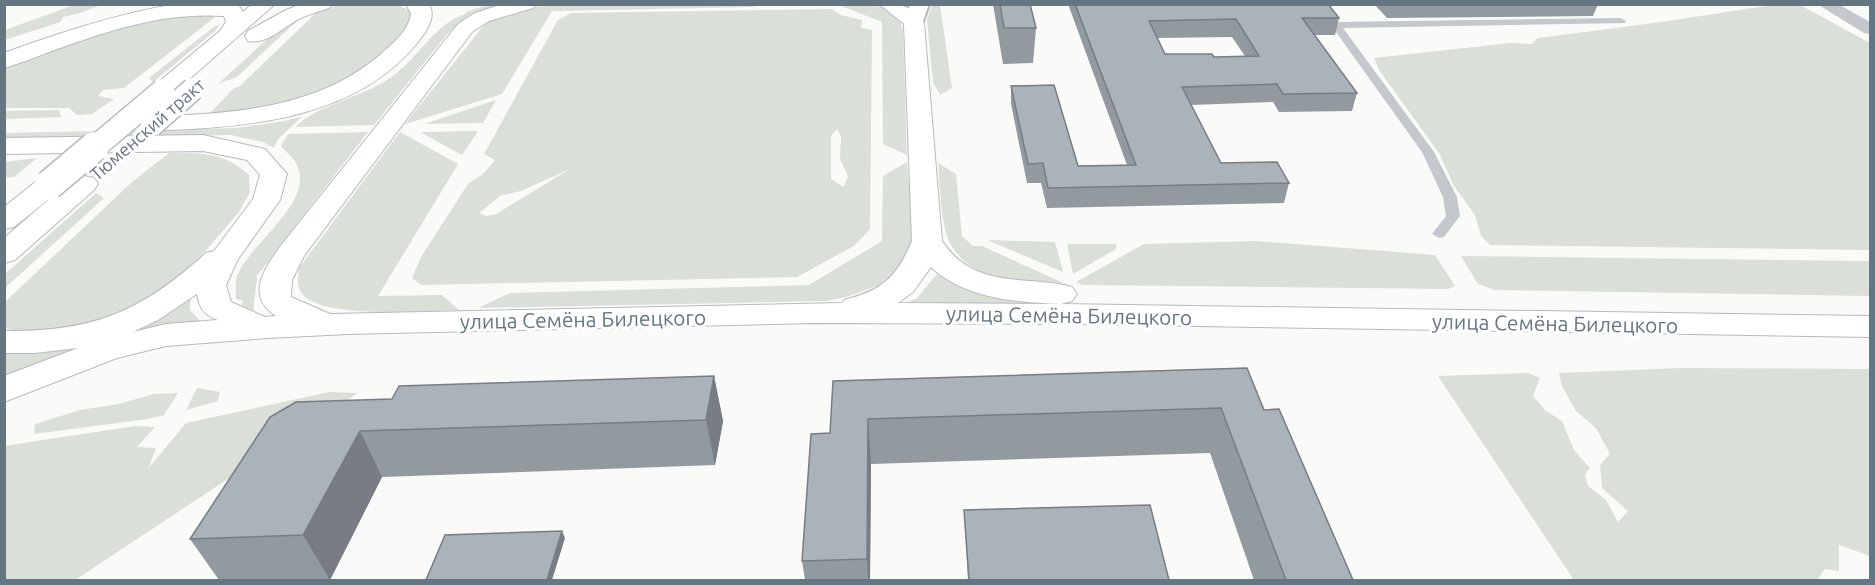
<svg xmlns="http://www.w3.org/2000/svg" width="1875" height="585" font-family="Ubuntu,sans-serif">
<rect width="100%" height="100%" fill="#fafaf8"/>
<g fill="#dadfd7" fill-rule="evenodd">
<path d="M396,4L412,12L413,19C399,36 376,68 356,78C313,101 259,113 210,113L233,89L240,86L320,9L341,5Z"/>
<polygon points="74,5 101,5 80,13 63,17 60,22 5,40 5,30"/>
<path d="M488,5H501L479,12L448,33L374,125L295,127C322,102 363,98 393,76C421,55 433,25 467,13L465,12Z"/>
<path d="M560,5H758L753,7L552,11L502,94L405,124L484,25C505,8 534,6 560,5Z"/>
<polygon points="778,5 877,5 895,15 900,21 903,31 907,155 883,144 882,22 839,5"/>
<polygon points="932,5 940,5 952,88 940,95 933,82 927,19"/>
<path d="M1800,5L1870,43V250L1490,245L1481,236L1475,215L1454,186L1439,153L1379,70L1374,58L1510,43L1532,44L1538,38C1590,31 1642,25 1694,17C1732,12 1762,4 1800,5Z"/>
<path d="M832,9L841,15L862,20L861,28L872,30L870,229L854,246L797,277L421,285L412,278L421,257L468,184L483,174L495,160L484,154L558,20L571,13ZM837,129L841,136L840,159L848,176L844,187L831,179V136ZM570,169L496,214L486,216L479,213L500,196L521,191Z"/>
<polygon points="213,13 214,18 124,88 103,90 98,96 114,99 92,114 77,115 69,108 5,108 5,65 119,20"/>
<polygon points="303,15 237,77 218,84 283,25"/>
<polygon points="219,25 215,31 153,82 149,78 215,26"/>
<polygon points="496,100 483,123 424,124"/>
<polygon points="59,110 61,117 5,119 5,111"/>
<polygon points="303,116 278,139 274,148 263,142 231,135 5,138 4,133 237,128 284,121"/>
<polygon points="478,131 462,155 420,132"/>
<path d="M368,132L257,276L253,313L239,309L243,301L236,299C236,293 235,286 236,280C244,245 322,201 294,160C290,155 285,151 281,146L288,134Z"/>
<path d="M400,132L458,164L378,296L442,295L459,310C426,311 324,319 303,295C296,288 298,277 299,268Z"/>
<path d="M169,153C202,153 224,152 249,175L250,192L239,212L190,269L149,302L115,319L23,334L5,328V302L132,182Z"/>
<polygon points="37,158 14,177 5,178 5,162"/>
<polygon points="907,162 913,234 912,247 893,276 877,286 846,297 826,301 478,308 510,293 809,285 882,241 883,176"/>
<path d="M938,163L956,174L962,236L973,246H982L1070,286C1029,283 970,285 949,241C941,224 940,183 938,163Z"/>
<polygon points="96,193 104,198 5,288 5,274"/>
<polygon points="987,240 1055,242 1063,272"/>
<polygon points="1256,241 1435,255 1455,286 1448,289 1082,285 1076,282 1144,244"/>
<polygon points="1067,244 1117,244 1116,249 1073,274"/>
<polygon points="1461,256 1870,261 1870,296 1495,290 1478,284"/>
<path d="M937,274C981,303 1020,301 1069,301L1071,305L905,304L917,298Z"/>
<path d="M191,295L190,310L202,323L5,381L4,353C73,359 132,323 191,295Z"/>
<polygon points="1681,368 1870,369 1870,556 1839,545 1839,571 1825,569 1817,580 1574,580 1438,376 1528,373 1540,378 1533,396 1546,411 1562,421 1574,450 1590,468 1585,475 1588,486 1606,500 1618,522 1628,511 1602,488 1600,465 1610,454 1596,428 1576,411 1562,386 1559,373"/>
<polygon points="197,388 220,392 218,401 186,410"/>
<polygon points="330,392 358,393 75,580 5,580 4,446 135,426 155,427 137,447 156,448 148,469 186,423"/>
<polygon points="178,393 164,415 148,419 34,434 35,424 80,410 119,404 153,394"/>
</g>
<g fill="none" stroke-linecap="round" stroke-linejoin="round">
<defs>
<polygon id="secondary" points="911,4 929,4 921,27 907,27 905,23 906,12"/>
<g id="primary">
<path d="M176,4H234L239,6L243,12L252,4H275L171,95L163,97L155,95L151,90L155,85L220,31L226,22L224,16C169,12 116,28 66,46C45,53 25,62 4,68V53C61,32 117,14 176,4Z"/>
<path d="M301,4H332L329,8C320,11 310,14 301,18C284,26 268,45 248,41L245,36L248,31L286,10Z"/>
<path d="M406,4H429C437,17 426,32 418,42C358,117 254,127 165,130L156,128L153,123L156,118L165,116C242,113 321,106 381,54C394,42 408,32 411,14Z"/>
<path d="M503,4H536L533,8L489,21L472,32L304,256L292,280L291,297L330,314L842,303L844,300C883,290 896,278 912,241L904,24L879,4C900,4 912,5 924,23L942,241C975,290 1024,275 1072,287L1077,294L1072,301L1061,304L1870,316V337L1075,324L813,323L348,334L268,338L166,346L117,358L4,402V376L78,348L35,353H4V331C93,332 141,312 206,253L214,251L253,199L260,175L247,160L203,151L4,154V138L203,135L265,149L287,174L280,200L238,259L226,285L231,302L265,317L276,316C246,296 263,271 279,248L458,24L475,13ZM931,267C965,299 1016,302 1061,304L898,303L913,292ZM197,294C200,309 203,314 218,320L166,324L133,332L158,320Z"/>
<polygon points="84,176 94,178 98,184 94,190 15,260 4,263 4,238 74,178"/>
<polygon points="49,177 59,179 63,185 59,191 14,227 4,229 4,207 39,179"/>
</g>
</defs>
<use href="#secondary" stroke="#b3babf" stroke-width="4"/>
<use href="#primary" stroke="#b5babe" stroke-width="2"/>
<polygon fill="#c3c8cc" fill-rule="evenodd" points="1621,18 1626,21 1625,23 1343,28 1434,152 1457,197 1460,216 1444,237 1439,238 1432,234 1446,216 1443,197 1422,152 1331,25 1336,22"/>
<polygon fill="#c3c8cc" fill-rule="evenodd" points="1817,4 1838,4 1870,22 1870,34 1864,33"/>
<use href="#secondary" fill="#fff" fill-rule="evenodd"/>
<use href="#primary" fill="#fff" fill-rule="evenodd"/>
<defs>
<g id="primary-bridge-far1">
<polyline points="152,125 193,89"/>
<polyline points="93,149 163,90"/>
</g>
<polyline id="primary-bridge" points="49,185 94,147"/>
</defs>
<use href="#primary-bridge-far1" stroke="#b5babe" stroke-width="25" stroke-linecap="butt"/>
<use href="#primary-bridge" stroke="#b5babe" stroke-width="32" stroke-linecap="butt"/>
<use href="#primary-bridge-far1" stroke="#fff" stroke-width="22"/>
<use href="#primary-bridge" stroke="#fff" stroke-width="29"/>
</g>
<g fill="#929a9f" fill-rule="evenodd">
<polygon points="993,4 1030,4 1036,28 1033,63 1003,64"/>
<path d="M1068,4H1328L1339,18L1335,35H1314L1357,93L1352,111L1279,112L1273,102L1191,105L1221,163L1289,183L1284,203L1047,208L1041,183H1027L1011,104V86L1078,166L1127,165ZM1232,37L1245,56L1214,57L1165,54L1157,38Z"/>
<polygon points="1374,4 1598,4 1593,16 1387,18"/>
<polygon points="714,376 723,421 715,465 382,477 330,580 219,580 190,539 392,399"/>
<polygon points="833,381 1264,410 1353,580 1254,580 1210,453 871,464 870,580 805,580 802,561 830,433"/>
<polygon points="964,510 1169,580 968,580"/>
</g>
<g fill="#777d82">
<polygon points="714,376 723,421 715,465 706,420"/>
<polygon points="868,419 871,464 870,580 868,580 867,559"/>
<polygon points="360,431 382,477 330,580 303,535"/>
<polygon points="562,531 565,538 552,580 547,580"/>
</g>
<g fill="#aab3b9" stroke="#777d82" stroke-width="1.5" fill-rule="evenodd">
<polygon points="1000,4 1030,4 1036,28 1004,28"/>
<path d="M1075,4H1328L1339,18H1302L1357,93L1283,94L1277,84L1182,87L1221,163L1277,162L1289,183L1048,188L1043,163L1028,164L1011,86L1054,85L1078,166L1136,165ZM1236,19L1259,56L1214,57L1212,54H1165L1149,21Z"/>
<polygon points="1247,368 1264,410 1279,409 1353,580 1286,580 1221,408 868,419 867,559 802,561 811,434 830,433 833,381"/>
<polygon points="714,376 706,420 360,431 303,535 190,539 270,417 296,402 392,399 399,386"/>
<polygon points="1150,505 1169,580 969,580 964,510"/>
<polygon points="562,531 547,580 426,580 445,535"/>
</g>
<g text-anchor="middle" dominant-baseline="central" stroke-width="6" stroke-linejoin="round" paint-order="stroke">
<g font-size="18" fill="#657683" stroke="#fff">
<text transform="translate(147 129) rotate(-41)">Тюменский тракт</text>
</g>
<g font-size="21" fill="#657683" stroke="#fff">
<text transform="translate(1069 315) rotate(1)">улица Семёна Билецкого</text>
<text transform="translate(583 319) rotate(-1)">улица Семёна Билецкого</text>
<text transform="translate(1555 323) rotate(1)">улица Семёна Билецкого</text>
</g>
</g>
<rect width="1875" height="585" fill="none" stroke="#657683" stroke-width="12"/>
</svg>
